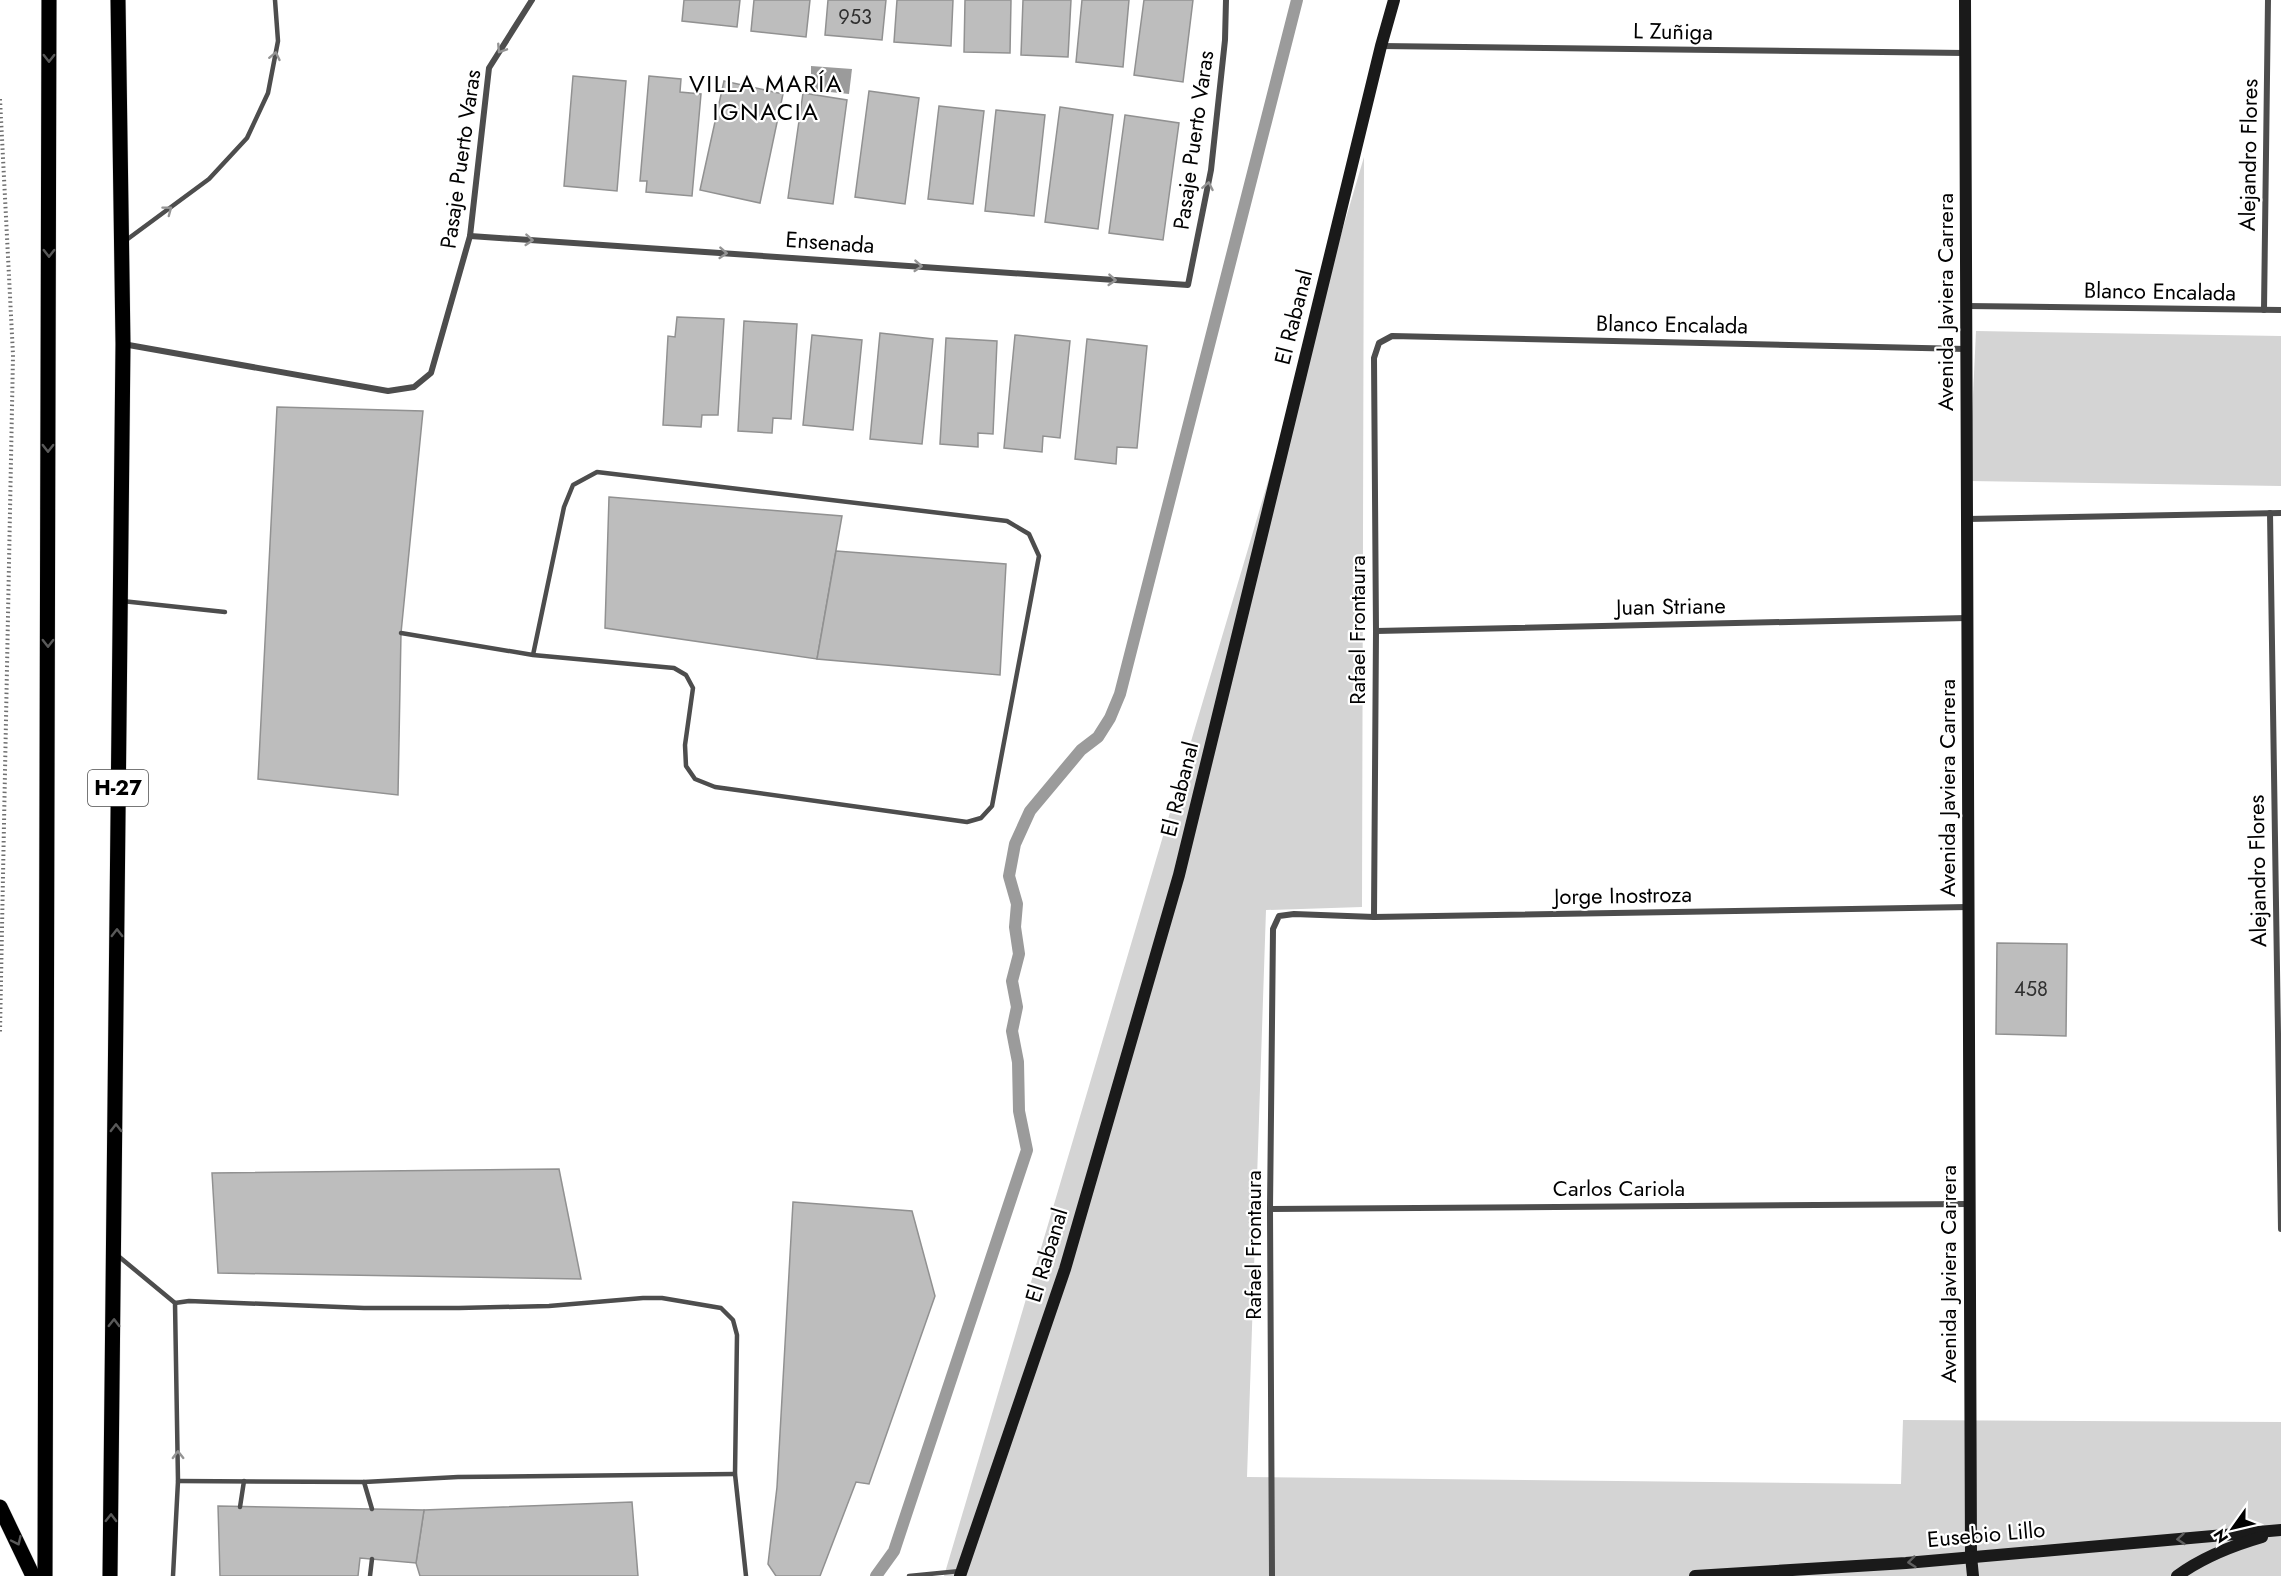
<svg xmlns="http://www.w3.org/2000/svg" width="2281" height="1576" font-family="Jost,sans-serif">
<rect width="100%" height="100%" fill="#fff"/>
<g fill="#d4d4d4">
<polygon points="1364,157 1362,907 1266,910 1247,1477 1901,1484 1903,1420 2281,1422 2281,1576 944,1576"/>
<polygon points="1976,331 2281,336 2281,486 1969,481"/>
</g>
<polygon fill="#9b9b9b" points="811,66 852,69 849,94 811,90"/>
<g fill="none" stroke-linecap="round" stroke-linejoin="round">
<polyline stroke="#9b9b9b" stroke-width="12" points="876,1576 894,1551 1027,1150 1019,1111 1018,1062 1012,1031 1017,1007 1012,981 1019,954 1015,927 1017,904 1009,876 1015,844 1030,811 1081,750 1098,737 1110,718 1120,694 1297,0"/>
</g>
<g fill="#bdbdbd" stroke="#919191" stroke-width="1.5">
<polygon points="684,0 740,0 737,27 682,21"/>
<polygon points="754,0 810,0 806,37 751,31"/>
<polygon points="828,0 886,0 882,40 825,35"/>
<polygon points="897,0 953,0 951,46 894,42"/>
<polygon points="965,0 1011,0 1010,53 964,52"/>
<polygon points="1023,0 1071,0 1068,57 1021,55"/>
<polygon points="1082,0 1129,0 1123,67 1076,62"/>
<polygon points="1144,0 1193,0 1183,82 1134,75"/>
<polygon points="573,76 626,81 617,191 564,186"/>
<polygon points="649,76 681,79 680,92 701,94 692,196 646,192 647,181 640,181"/>
<polygon points="724,81 783,94 760,203 700,190"/>
<polygon points="869,91 919,98 905,204 855,197"/>
<polygon points="803,93 847,100 833,204 788,198"/>
<polygon points="939,106 984,111 973,204 928,199"/>
<polygon points="1060,107 1113,115 1098,229 1045,222"/>
<polygon points="996,110 1045,115 1034,216 985,211"/>
<polygon points="1125,115 1179,123 1163,240 1109,233"/>
<polygon points="677,317 724,319 718,415 702,415 701,427 663,425 668,336 675,337"/>
<polygon points="744,321 797,324 791,419 773,418 772,433 738,431"/>
<polygon points="880,333 933,339 922,444 870,439"/>
<polygon points="812,335 862,340 853,430 803,425"/>
<polygon points="1015,335 1070,341 1060,438 1043,436 1042,452 1004,448"/>
<polygon points="946,338 997,341 993,434 978,433 978,447 940,444"/>
<polygon points="1087,339 1147,346 1137,448 1117,447 1116,464 1075,459"/>
<polygon points="277,407 423,411 401,633 398,795 258,779"/>
<polygon points="609,497 842,516 817,659 605,628"/>
<polygon points="836,551 1006,564 1000,675 817,659"/>
<polygon points="1997,943 2067,944 2066,1036 1996,1034"/>
<polygon points="559,1169 581,1279 218,1273 212,1173"/>
<polygon points="793,1202 912,1211 935,1296 869,1484 856,1482 820,1576 776,1576 768,1564 777,1487"/>
<polygon points="632,1502 638,1576 420,1576 416,1563 424,1510"/>
<polygon points="218,1506 424,1510 416,1563 360,1558 358,1576 220,1576"/>
</g>
<g fill="none" stroke-linecap="round" stroke-linejoin="round">
<defs>
<g id="primary">
<polyline points="0,1507 33,1576"/>
<polyline points="45,1576 49,0"/>
<polyline points="110,1576 123,344 118,0"/>
</g>
</defs>
<use href="#primary" stroke="#dbdbdb" stroke-width="16"/>
<polyline stroke="#6f6f6f" stroke-width="4" stroke-dasharray="1.5 3" stroke-linecap="butt" points="0,99 13,355 0,1032"/>
<g stroke="#4d4d4d" stroke-width="4.5">
<polyline points="125,241 209,179 247,138 268,93 278,41 275,0"/>
<polyline points="122,601 225,612"/>
<polyline points="401,633 533,655 564,507 573,485 597,472 1007,521 1029,534 1039,556 992,806 981,818 967,822 715,787 695,779 686,766 685,745 693,688 686,675 674,668 533,655"/>
<polyline points="117,1255 175,1303 178,1481 173,1576"/>
<polyline points="175,1303 189,1301 364,1308 459,1308 549,1306 643,1298 662,1298 721,1308 733,1320 737,1335 735,1474 746,1576"/>
<polyline points="178,1481 364,1482 458,1477 735,1474"/>
<polyline points="364,1482 372,1509"/>
<polyline points="240,1507 244,1481"/>
<polyline points="370,1576 372,1559"/>
<polyline points="909,1576 960,1571"/>
</g>
<g stroke="#4d4d4d" stroke-width="6">
<polyline points="1381,46 1965,53"/>
<polyline points="470,236 1188,285 1211,170 1225,40 1226,0"/>
<polyline points="1966,306 2281,310"/>
<polyline points="2264,310 2268,0"/>
<polyline points="123,344 388,391 414,387 431,373 470,236 489,68 532,0"/>
<polyline points="2270,513 2281,1229"/>
<polyline points="1967,519 2281,513"/>
<polyline points="1376,631 1967,618"/>
<polyline points="1374,917 1376,631 1374,358 1379,343 1392,336 1966,349"/>
<polyline points="1270,1209 1969,1204"/>
<polyline points="1272,1576 1270,1209 1273,929 1279,916 1294,914 1374,917 1968,907"/>
</g>
<g stroke="#1a1a1a" stroke-width="12">
<polyline points="1965,0 1971,1556 1973,1576"/>
<polyline points="960,1576 1065,1269 1179,875 1381,46 1394,0"/>
<polyline points="1695,1576 1906,1563 2281,1530"/>
<path d="M2177,1576C2203,1557 2231,1546 2262,1537"/>
</g>
<use href="#primary" stroke="#000" stroke-width="15"/>
</g>
<defs><path id="oneway-chevron" d="M-2-3.5L2.5 0L-2 3.5" fill="none" stroke-width="1.6" stroke-linecap="round" stroke-linejoin="round" transform="scale(1.5)"/></defs>
<g stroke="#949494">
<use href="#oneway-chevron" transform="translate(501 49) rotate(123)"/>
<use href="#oneway-chevron" transform="translate(275 56) rotate(-78)"/>
<use href="#oneway-chevron" transform="translate(1208 186) rotate(-79)"/>
<use href="#oneway-chevron" transform="translate(168 210) rotate(-37)"/>
<use href="#oneway-chevron" transform="translate(529 240) rotate(4)"/>
<use href="#oneway-chevron" transform="translate(723 253) rotate(4)"/>
<use href="#oneway-chevron" transform="translate(918 266) rotate(4)"/>
<use href="#oneway-chevron" transform="translate(1112 280) rotate(4)"/>
<use href="#oneway-chevron" transform="translate(178 1455) rotate(-91)"/>
</g>
<g stroke="#595959">
<use href="#oneway-chevron" transform="translate(49 58) rotate(90)"/>
<use href="#oneway-chevron" transform="translate(49 253) rotate(90)"/>
<use href="#oneway-chevron" transform="translate(48 448) rotate(90)"/>
<use href="#oneway-chevron" transform="translate(48 643) rotate(90)"/>
<use href="#oneway-chevron" transform="translate(117 933) rotate(-90)"/>
<use href="#oneway-chevron" transform="translate(116 1128) rotate(-90)"/>
<use href="#oneway-chevron" transform="translate(114 1323) rotate(-89)"/>
<use href="#oneway-chevron" transform="translate(111 1518) rotate(-89)"/>
<use href="#oneway-chevron" transform="translate(17 1541) rotate(65)"/>
</g>
<g stroke="#5f5f5f">
<use href="#oneway-chevron" transform="translate(2181 1539) rotate(175)"/>
<use href="#oneway-chevron" transform="translate(1912 1562) rotate(174)"/>
</g>
<g text-anchor="middle" dominant-baseline="central" stroke-width="4.5" stroke-linejoin="round" paint-order="stroke">
<g font-size="20" fill="#2f2f2f">
<text x="855" y="17">953</text>
<text x="2031" y="989">458</text>
</g>
<rect fill="#fff" stroke="#4c4c4c" stroke-width="1.5" x="88" y="770" width="60" height="36" rx="4.5"/>
<g font-size="21" font-weight="bold" fill="#000">
<text x="118" y="788">H-27</text>
</g>
<g font-size="22" fill="#000" stroke="#fff">
<text transform="translate(1673 31) rotate(1)">L Zuñiga</text>
<text transform="translate(1193 140) rotate(-82)">Pasaje Puerto Varas</text>
<text transform="translate(2248 155) rotate(-89)">Alejandro Flores</text>
<text transform="translate(460 159) rotate(-82)">Pasaje Puerto Varas</text>
<text transform="translate(830 242) rotate(4)">Ensenada</text>
<text transform="translate(2160 291) rotate(1)">Blanco Encalada</text>
<text transform="translate(1945 302) rotate(-90)">Avenida Javiera Carrera</text>
<text transform="translate(1293 317) rotate(-76)">El Rabanal</text>
<text transform="translate(1672 324) rotate(1)">Blanco Encalada</text>
<text transform="translate(1671 606) rotate(-1)">Juan Striane</text>
<text transform="translate(1357 630) rotate(-90)">Rafael Frontaura</text>
<text transform="translate(1947 788) rotate(-90)">Avenida Javiera Carrera</text>
<text transform="translate(1179 789) rotate(-76)">El Rabanal</text>
<text transform="translate(2257 871) rotate(-91)">Alejandro Flores</text>
<text transform="translate(1623 895) rotate(-1)">Jorge Inostroza</text>
<text x="1619" y="1188">Carlos Cariola</text>
<text transform="translate(1253 1245) rotate(-90)">Rafael Frontaura</text>
<text transform="translate(1046 1255) rotate(-73)">El Rabanal</text>
<text transform="translate(1948 1274) rotate(-90)">Avenida Javiera Carrera</text>
<text transform="translate(1986 1534) rotate(-5)">Eusebio Lillo</text>
</g>
<g font-size="24" letter-spacing="1.5" fill="#000" stroke="#fff">
<text x="766" y="83">VILLA MARÍA<tspan x="766" dy="28">IGNACIA</tspan></text>
</g>
</g>
<g transform="translate(2233 1528) rotate(236)" stroke="#ffffff" stroke-width="4.5" paint-order="stroke">
<path d="M0-4.5L10 22L0 15L-10 22Z" fill="#000000"/>
<text y="-9" font-size="16" font-weight="bold" text-anchor="middle" fill="#000000">N</text>
</g>
</svg>
